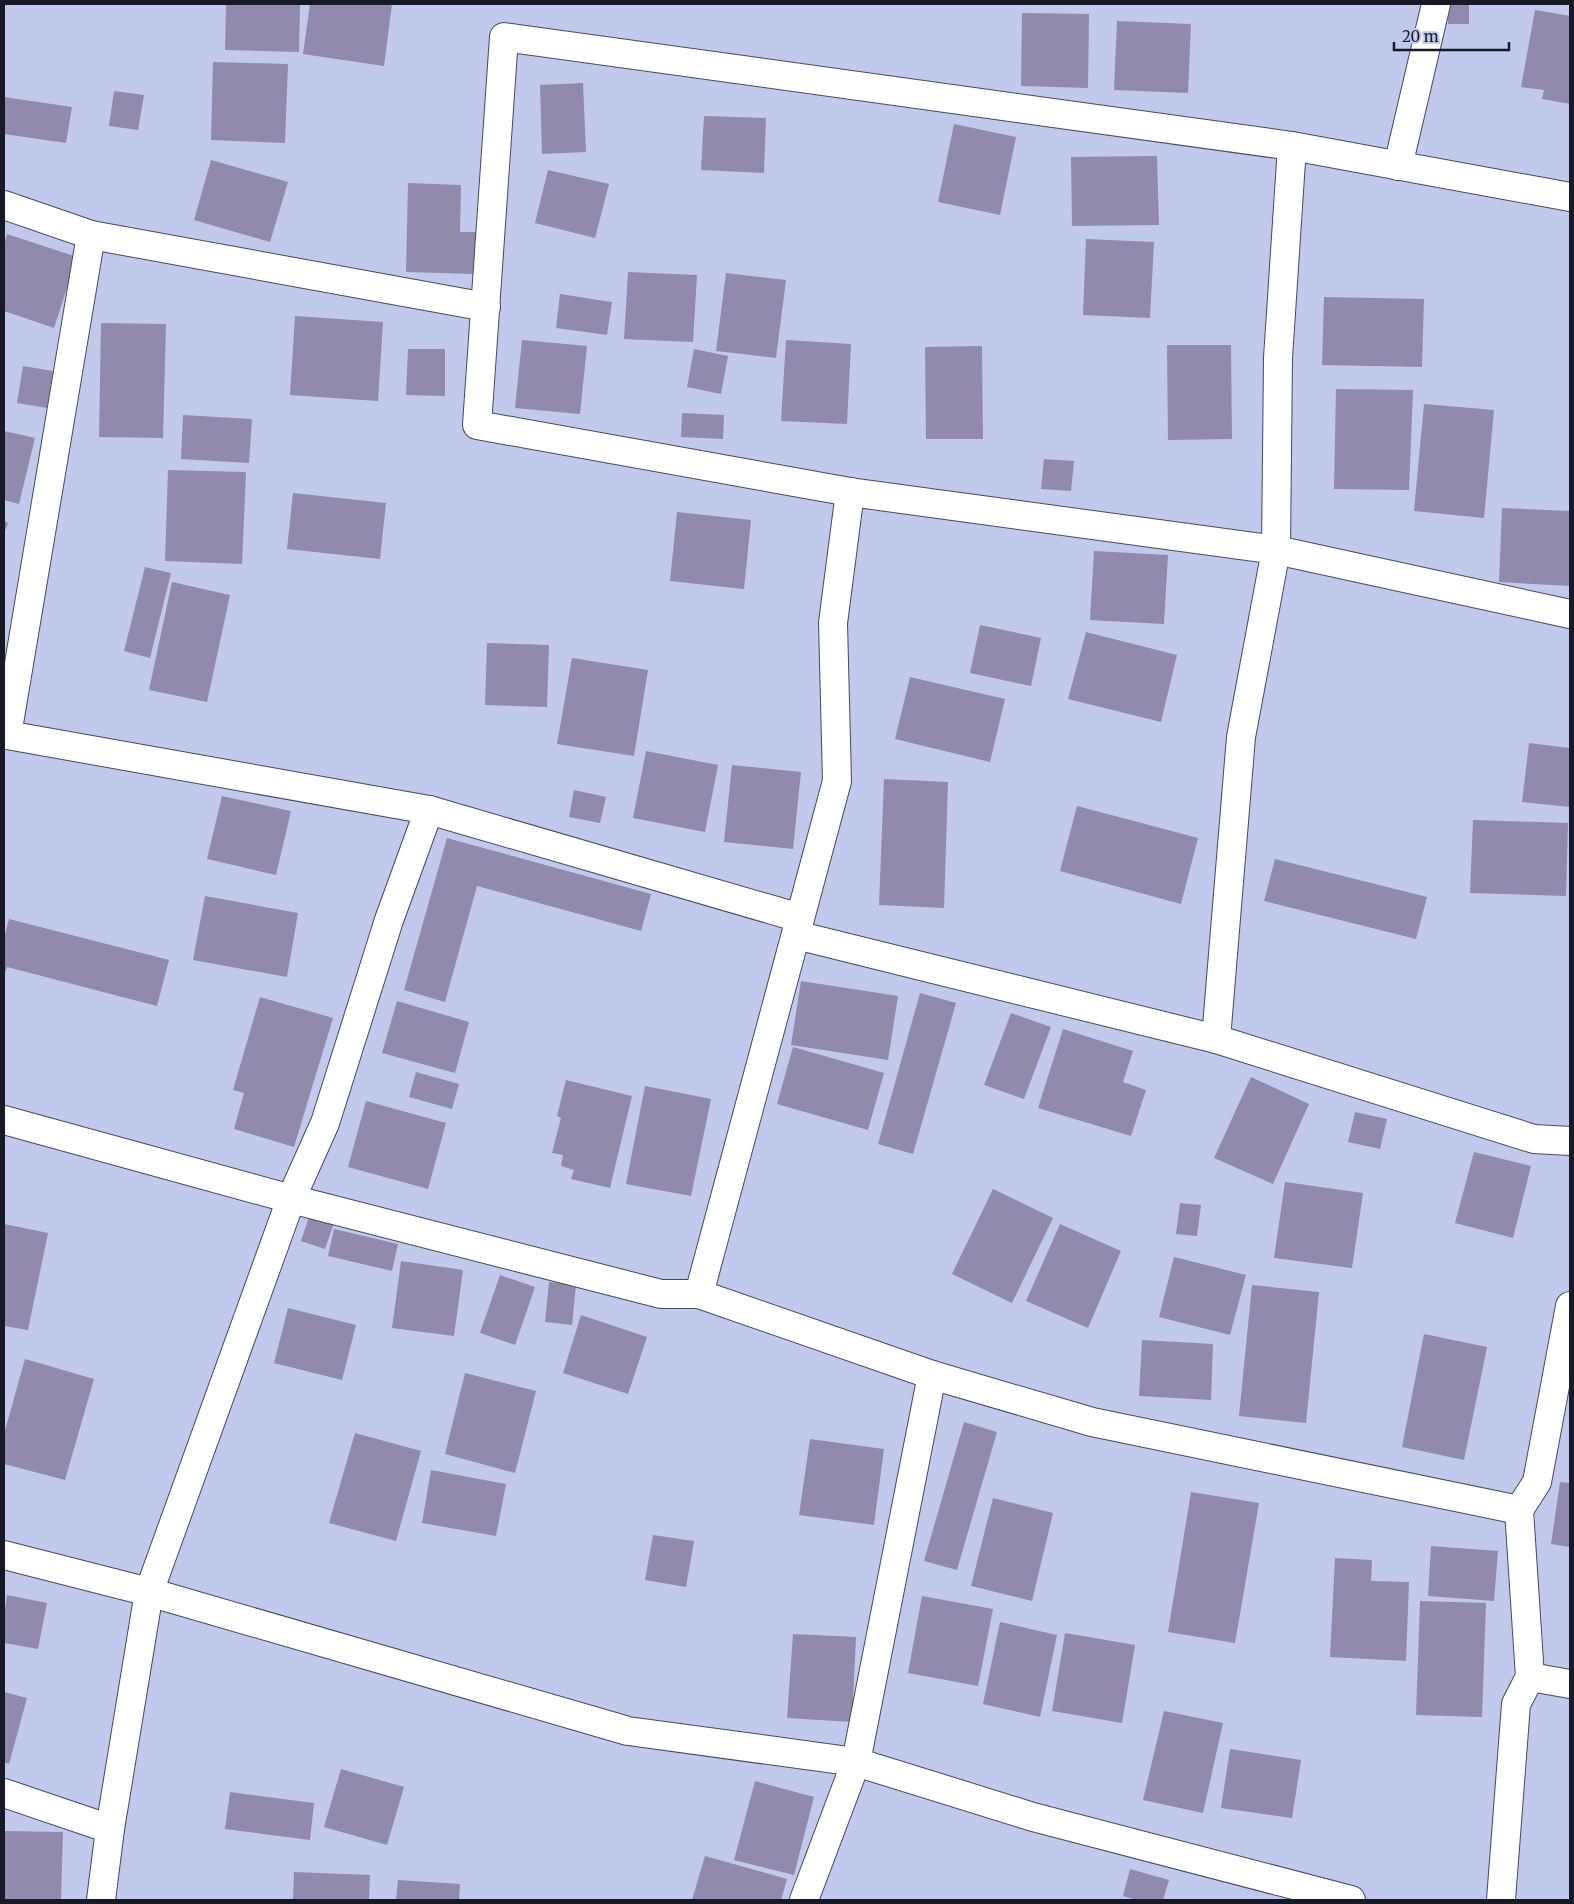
<svg xmlns="http://www.w3.org/2000/svg" width="1574" height="1904" font-family="Merriweather,serif">
<rect width="100%" height="100%" fill="#c1c9ed"/>
<g fill="#918aac">
<polygon points="226,4 300,4 299,52 225,50"/>
<polygon points="310,4 392,4 384,66 303,54"/>
<rect x="1448" y="4" width="21" height="20"/>
<polygon points="1535,10 1570,16 1570,104 1542,99 1544,90 1521,87"/>
<polygon points="1022,13 1089,14 1088,88 1021,86"/>
<polygon points="1117,21 1191,24 1188,93 1114,90"/>
<polygon points="213,62 288,64 285,143 211,140"/>
<polygon points="583,83 586,152 542,154 540,85"/>
<polygon points="114,91 144,95 138,130 109,126"/>
<polygon points="4,97 72,107 66,143 4,134"/>
<polygon points="704,116 766,118 764,173 701,170"/>
<polygon points="954,124 1016,137 1000,215 938,202"/>
<polygon points="1157,156 1159,225 1072,226 1071,157"/>
<polygon points="211,160 288,182 270,242 194,220"/>
<polygon points="548,170 609,184 595,238 535,223"/>
<polygon points="408,183 461,185 460,232 476,232 474,274 406,272"/>
<polygon points="7,234 77,257 54,328 4,311 4,245"/>
<polygon points="1086,239 1154,242 1150,318 1083,315"/>
<polygon points="628,272 697,275 693,342 624,339"/>
<polygon points="726,273 786,280 776,358 716,351"/>
<polygon points="560,294 612,302 607,335 556,328"/>
<polygon points="1324,297 1424,299 1422,367 1322,365"/>
<polygon points="295,316 383,322 378,401 290,395"/>
<polygon points="101,323 166,324 163,438 99,437"/>
<polygon points="522,340 587,346 580,414 515,408"/>
<polygon points="786,340 851,344 847,424 781,421"/>
<polygon points="1167,345 1231,345 1232,439 1168,440"/>
<polygon points="982,346 983,439 926,439 925,347"/>
<polygon points="408,349 445,349 445,396 406,395"/>
<polygon points="694,349 728,356 721,394 687,387"/>
<polygon points="23,366 53,371 47,408 17,403"/>
<polygon points="1336,389 1413,390 1409,490 1334,489"/>
<polygon points="1424,404 1494,410 1484,518 1414,511"/>
<polygon points="682,413 724,415 723,439 681,437"/>
<polygon points="183,415 252,419 249,463 181,459"/>
<polygon points="4,431 35,438 19,504 4,500"/>
<polygon points="1044,459 1074,461 1071,491 1041,489"/>
<polygon points="168,470 246,472 242,564 165,561"/>
<polygon points="293,493 386,503 380,559 287,549"/>
<polygon points="1502,508 1570,511 1570,586 1499,582"/>
<polygon points="677,512 751,520 744,589 670,581"/>
<polygon points="4,521 8,523 4,533"/>
<polygon points="1094,551 1168,555 1164,624 1090,620"/>
<polygon points="145,567 171,573 150,658 124,651"/>
<polygon points="172,582 230,595 207,702 149,690"/>
<polygon points="980,625 1041,638 1031,686 970,673"/>
<polygon points="1086,632 1177,655 1161,722 1068,699"/>
<polygon points="487,643 549,645 547,707 485,705"/>
<polygon points="572,658 648,670 634,756 557,744"/>
<polygon points="910,677 1005,699 990,762 895,739"/>
<polygon points="1529,743 1570,748 1570,807 1522,802"/>
<polygon points="646,751 718,765 705,832 633,818"/>
<polygon points="732,765 801,772 793,849 724,842"/>
<polygon points="884,779 948,782 944,908 879,905"/>
<polygon points="574,790 606,797 600,823 569,817"/>
<polygon points="222,796 291,811 276,875 207,859"/>
<polygon points="1077,806 1198,838 1181,904 1060,871"/>
<polygon points="1473,820 1568,823 1566,896 1470,893"/>
<polygon points="447,838 651,894 641,931 477,886 445,1002 404,990"/>
<polygon points="1275,859 1427,897 1416,939 1264,901"/>
<polygon points="205,896 298,913 287,977 193,960"/>
<polygon points="9,919 169,960 157,1006 7,967 4,976 4,938"/>
<polygon points="801,981 898,996 888,1060 791,1045"/>
<polygon points="920,993 956,1003 913,1154 878,1144"/>
<polygon points="260,997 333,1018 294,1147 234,1129 244,1093 233,1090"/>
<polygon points="397,1001 469,1022 455,1073 382,1053"/>
<polygon points="1011,1013 1051,1027 1024,1099 984,1085"/>
<polygon points="1063,1029 1133,1051 1123,1082 1146,1090 1131,1136 1038,1108"/>
<polygon points="793,1047 884,1073 868,1130 777,1104"/>
<polygon points="416,1072 459,1084 452,1109 409,1097"/>
<polygon points="1251,1077 1309,1104 1273,1184 1214,1158"/>
<polygon points="566,1080 632,1096 610,1188 571,1179 574,1170 561,1166 563,1155 552,1153 561,1118 557,1116"/>
<polygon points="645,1086 711,1099 691,1196 626,1184"/>
<polygon points="366,1101 446,1123 428,1189 348,1167"/>
<polygon points="1355,1112 1387,1119 1380,1149 1348,1142"/>
<polygon points="1474,1152 1531,1166 1513,1238 1455,1223"/>
<polygon points="1285,1182 1363,1193 1352,1268 1274,1258"/>
<polygon points="993,1189 1053,1218 1012,1303 952,1274"/>
<polygon points="1180,1203 1201,1205 1197,1236 1176,1234"/>
<polygon points="310,1214 334,1223 325,1249 301,1241"/>
<polygon points="4,1224 48,1233 28,1330 4,1326"/>
<polygon points="1060,1224 1121,1251 1088,1328 1026,1301"/>
<polygon points="334,1229 398,1244 392,1271 328,1256"/>
<polygon points="1174,1257 1246,1275 1230,1335 1159,1317"/>
<polygon points="401,1261 463,1270 454,1336 392,1328"/>
<polygon points="500,1275 535,1287 515,1345 480,1333"/>
<polygon points="549,1282 576,1285 572,1325 545,1322"/>
<polygon points="1252,1285 1319,1292 1306,1423 1239,1416"/>
<polygon points="288,1308 356,1325 342,1380 274,1363"/>
<polygon points="581,1315 647,1337 628,1394 563,1373"/>
<polygon points="1424,1334 1487,1347 1464,1460 1402,1447"/>
<polygon points="1142,1340 1213,1344 1211,1400 1139,1396"/>
<polygon points="25,1359 94,1379 65,1480 4,1464 4,1434"/>
<polygon points="465,1373 536,1391 515,1473 445,1454"/>
<polygon points="964,1422 997,1432 957,1570 924,1561"/>
<polygon points="355,1433 421,1451 396,1541 329,1523"/>
<polygon points="810,1439 884,1449 874,1525 799,1515"/>
<polygon points="431,1470 506,1484 496,1536 422,1523"/>
<polygon points="1560,1482 1570,1483 1570,1547 1551,1544"/>
<polygon points="1191,1492 1259,1503 1235,1643 1168,1632"/>
<polygon points="993,1498 1053,1513 1032,1601 971,1586"/>
<polygon points="653,1535 694,1541 686,1587 645,1580"/>
<polygon points="1431,1546 1498,1551 1494,1601 1428,1596"/>
<polygon points="1335,1558 1372,1560 1371,1581 1409,1582 1406,1661 1330,1657"/>
<polygon points="7,1595 47,1603 38,1649 4,1643 4,1616"/>
<polygon points="922,1596 993,1609 978,1686 908,1673"/>
<polygon points="1420,1601 1486,1603 1482,1717 1416,1715"/>
<polygon points="1000,1622 1057,1635 1040,1717 983,1704"/>
<polygon points="1065,1633 1135,1645 1122,1723 1052,1711"/>
<polygon points="793,1634 856,1637 852,1722 787,1718"/>
<polygon points="4,1692 27,1698 9,1764 4,1762"/>
<polygon points="1164,1711 1223,1723 1203,1813 1143,1800"/>
<polygon points="1230,1749 1301,1760 1292,1818 1221,1808"/>
<polygon points="341,1769 404,1787 387,1845 324,1827"/>
<polygon points="755,1781 814,1797 794,1875 734,1860"/>
<polygon points="230,1792 314,1803 310,1840 225,1829"/>
<polygon points="4,1831 63,1832 61,1900 4,1900"/>
<polygon points="705,1856 787,1879 781,1900 692,1900"/>
<polygon points="1130,1869 1169,1880 1163,1900 1137,1900 1123,1896"/>
<polygon points="294,1872 370,1875 369,1900 293,1900"/>
<polygon points="398,1880 460,1884 459,1900 396,1900"/>
</g>
<g fill="none" stroke-linecap="round" stroke-linejoin="round">
<defs>
<g id="minor">
<polyline points="1398,166 1436,4"/>
<polyline points="1570,197 1292,146 504,37 477,425 850,492 1276,550 1570,614"/>
<polyline points="4,205 91,235 486,307"/>
<polyline points="91,235 7,735 429,810 800,918"/>
<polyline points="796,935 1216,1039 1534,1139 1570,1141"/>
<polyline points="1216,1039 1241,737 1276,550 1278,358 1292,146"/>
<polyline points="4,1120 291,1199 661,1294 699,1294 932,1375 1092,1422 1519,1510"/>
<polyline points="699,1294 837,781 833,623 850,492"/>
<polyline points="4,1555 149,1592 628,1731 856,1762 1033,1817 1351,1900"/>
<polyline points="1530,1677 1570,1684"/>
<polyline points="4,1793 110,1829"/>
<polyline points="101,1900 110,1829 149,1592 291,1199 325,1123 389,920 429,810"/>
<polyline points="804,1900 856,1762 932,1375"/>
<polyline points="1501,1900 1516,1704 1530,1677 1519,1510 1537,1482 1570,1306"/>
</g>
</defs>
<use href="#minor" stroke="#424866" stroke-width="30"/>
<use href="#minor" stroke="#fff" stroke-width="28"/>
</g>
<rect width="1574" height="1904" fill="none" stroke="#161926" stroke-width="10"/>
<path d="M1394 42v8h115v-8" fill="none" stroke="#161926" stroke-width="2.5"/>
<text x="1402" y="42" font-size="15" fill="#161926" stroke="#c1c9ed" stroke-width="4" paint-order="stroke">20 m</text>
</svg>
